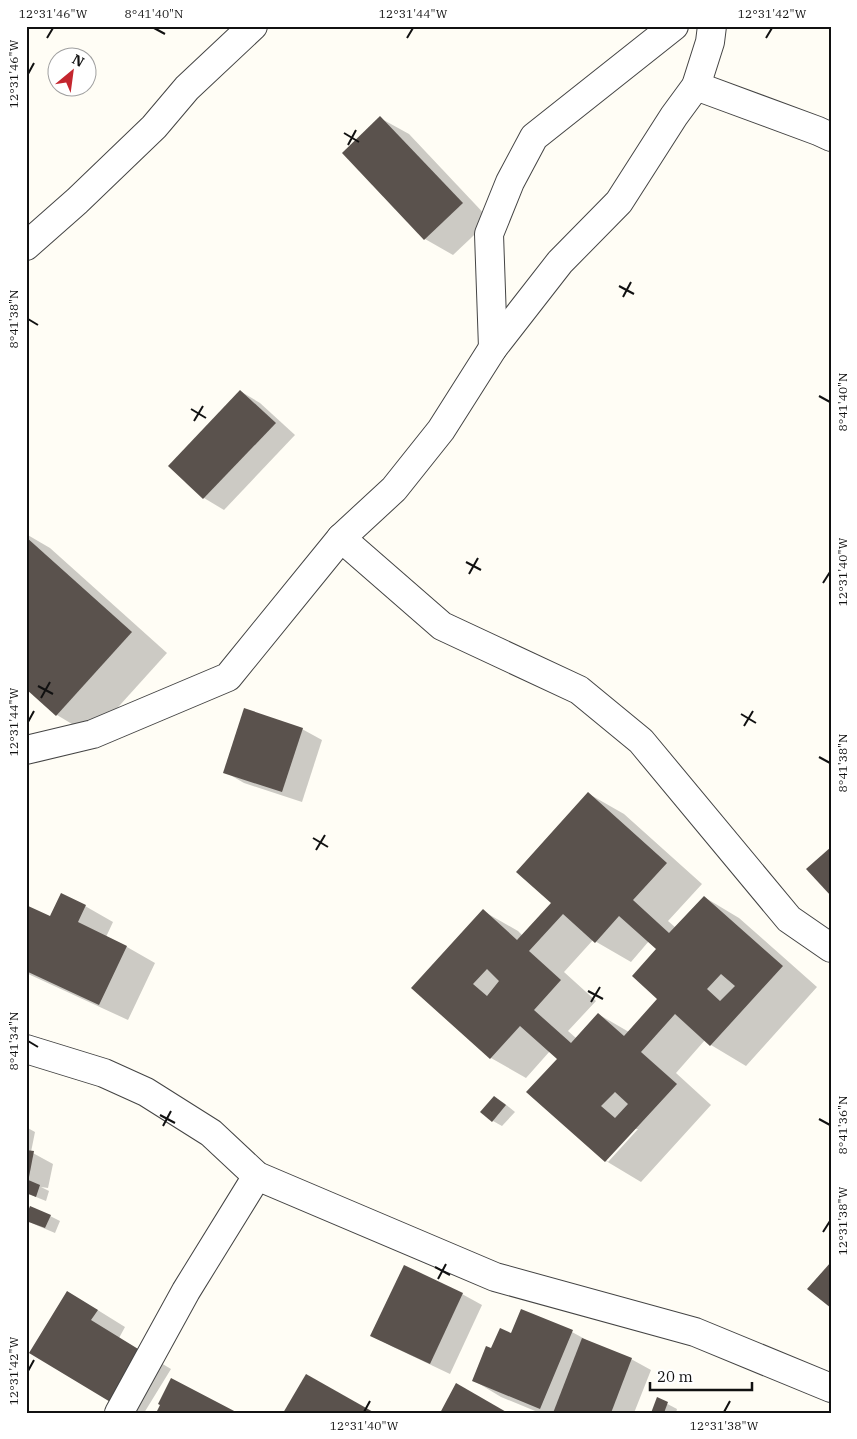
<svg xmlns="http://www.w3.org/2000/svg" width="857" height="1439" font-family="'IBM Plex Serif',serif">
<rect width="100%" height="100%" fill="#fffdf5"/>
<g fill="#0003" fill-rule="evenodd">
<polygon points="380,118 409,134 490,220 453,255 425,239"/>
<polygon points="240,391 260,403 295,435 224,510 204,498 170,466"/>
<polygon points="26,534 50,548 167,653 92,736 57,715 26,688"/>
<polygon points="302,729 322,740 302,802 244,783 225,772"/>
<path d="M589,794L624,814L702,884L668,921L676,928L704,897L739,918L817,987L746,1066L711,1045L705,1040L676,1073L711,1105L641,1182L606,1161L528,1092L558,1059L550,1051L526,1078L491,1058L413,988L483,911L518,931L523,936L553,903ZM593,940L631,962L649,941L658,948L659,999L629,1032L598,1014L576,1038L568,1031L596,1001L564,972ZM634,1129H638L608,1162L606,1160Z"/>
<polygon points="26,906 51,918 85,906 113,922 106,937 127,947 155,963 128,1020 26,973"/>
<polygon points="494,1097 504,1103 515,1112 502,1126 493,1121"/>
<polygon points="26,1127 35,1132 31,1152 53,1164 48,1188 41,1187 49,1191 46,1201 26,1193"/>
<polygon points="50,1216 60,1221 55,1233 36,1225 26,1220"/>
<polygon points="462,1294 482,1305 450,1374 391,1346 372,1335"/>
<polygon points="96,1309 125,1327 119,1338 171,1369 144,1413 131,1413 31,1353"/>
<polygon points="572,1332 594,1344 631,1359 651,1370 634,1413 540,1413 501,1397 473,1380 492,1350 512,1334"/>
<polygon points="658,1399 677,1409 676,1413 652,1413"/>
</g>
<g fill="#5a524d" fill-rule="evenodd">
<polygon points="380,116 463,203 424,240 342,153"/>
<polygon points="240,390 276,423 203,499 168,466"/>
<polygon points="26,537 132,632 56,716 26,689"/>
<polygon points="244,708 303,728 282,792 223,773"/>
<path d="M588,792L667,863L633,900L669,933L704,896L783,966L710,1046L675,1014L641,1052L677,1084L605,1162L526,1092L557,1059L520,1026L490,1059L411,988L483,909L517,940L551,903L516,872ZM563,914L595,943L619,916L656,949L632,976L657,999L624,1036L598,1013L571,1043L534,1010L561,980L529,951ZM487,969L499,981L487,996L473,984ZM721,974L735,986L720,1001L707,989ZM615,1092L628,1104L615,1118L601,1106Z"/>
<polygon points="831,847 831,896 806,869"/>
<polygon points="61,893 86,905 78,922 127,946 99,1005 26,971 26,905 50,916"/>
<polygon points="494,1096 506,1105 492,1122 480,1112"/>
<polygon points="26,1150 34,1151 29,1177 26,1177"/>
<polygon points="26,1179 40,1185 36,1197 26,1193"/>
<polygon points="30,1206 51,1215 45,1228 26,1221 26,1216"/>
<polygon points="831,1262 831,1308 807,1289"/>
<polygon points="404,1265 463,1293 430,1364 370,1336"/>
<polygon points="67,1291 98,1310 91,1320 143,1352 112,1403 29,1353"/>
<polygon points="521,1309 573,1330 540,1409 472,1381 486,1346 491,1348 500,1328 511,1333"/>
<polygon points="582,1338 632,1358 611,1413 553,1413"/>
<polygon points="306,1374 375,1413 283,1413"/>
<polygon points="171,1378 238,1413 156,1413 160,1405 158,1404"/>
<polygon points="456,1383 508,1413 440,1413"/>
<polygon points="657,1397 668,1402 664,1413 651,1413"/>
</g>
<g fill="none" stroke-linecap="round" stroke-linejoin="round">
<defs>
<g id="street">
<polyline points="696,86 818,131 831,137"/>
<polyline points="26,246 77,201 154,127 187,88 253,26"/>
<polyline points="493,348 489,234 510,182 534,137 674,26"/>
<polyline points="341,538 442,626 579,690 641,741 789,919 831,948"/>
<polyline points="26,750 93,734 228,677 341,538 394,489 441,430 493,348 560,262 619,202 674,116 696,86 710,42 712,26"/>
<polyline points="26,1049 104,1073 146,1092 211,1133 257,1176 495,1277 695,1332 831,1388"/>
<polyline points="119,1413 186,1291 257,1176"/>
</g>
</defs>
<use href="#street" stroke="#444" stroke-width="30"/>
<use href="#street" stroke="#fff" stroke-width="28"/>
</g>
<path fill="none" stroke="#111" stroke-width="2" d="M154,28L165,34M47,38L53,28M407,38L413,28M766,38L772,28M28,74L34,63M344,133L359,142M348,145L356,130M619,286L634,294M623,297L631,282M28,319L38,325M819,396L830,402M191,409L206,418M194,421L203,406M466,562L481,570M469,574L478,558M823,583L830,572M38,686L53,694M41,698L50,682M741,714L756,723M28,722L34,711M744,726L753,711M819,757L830,763M313,838L328,847M316,850L325,835M588,991L603,999M591,1002L600,987M28,1041L38,1047M160,1115L175,1123M819,1119L830,1125M163,1126L171,1111M823,1232L830,1221M435,1267L450,1275M438,1279L446,1264M28,1371L34,1360M364,1412L370,1401M724,1412L730,1401"/>
<rect width="857" height="1439" fill="none" stroke="#ffffff" stroke-width="55"/>
<g transform="translate(72 72) rotate(29)"><circle r="24" fill="#ffffff" stroke="#a0a0a0"/>
<path d="M0-4L9 19L0 12L-9 19Z" fill="#c4262e"/>
<text y="-8" font-size="14" font-weight="bold" text-anchor="middle" fill="#111111">N</text>
</g>
<path d="M650 1382v8h102v-8" fill="none" stroke="#111111" stroke-width="2.5"/>
<text x="657" y="1382" font-size="15" fill="#111111" stroke="#ffffff" stroke-width="4" paint-order="stroke">20 m</text>
<rect x="28" y="28" width="802" height="1384" fill="none" stroke="#111" stroke-width="2"/>
<g font-size="12" text-anchor="middle" fill="#111">
<text x="53" y="18">12°31'46"W</text>
<text x="154" y="18">8°41'40"N</text>
<text x="413" y="18">12°31'44"W</text>
<text x="772" y="18">12°31'42"W</text>
<text transform="translate(14 74) rotate(-90)" y="4">12°31'46"W</text>
<text transform="translate(14 319) rotate(-90)" y="4">8°41'38"N</text>
<text transform="translate(843 402) rotate(-90)" y="4">8°41'40"N</text>
<text transform="translate(843 572) rotate(-90)" y="4">12°31'40"W</text>
<text transform="translate(14 722) rotate(-90)" y="4">12°31'44"W</text>
<text transform="translate(843 763) rotate(-90)" y="4">8°41'38"N</text>
<text transform="translate(14 1041) rotate(-90)" y="4">8°41'34"N</text>
<text transform="translate(843 1125) rotate(-90)" y="4">8°41'36"N</text>
<text transform="translate(843 1221) rotate(-90)" y="4">12°31'38"W</text>
<text transform="translate(14 1371) rotate(-90)" y="4">12°31'42"W</text>
<text x="364" y="1430">12°31'40"W</text>
<text x="724" y="1430">12°31'38"W</text>
</g>
</svg>
